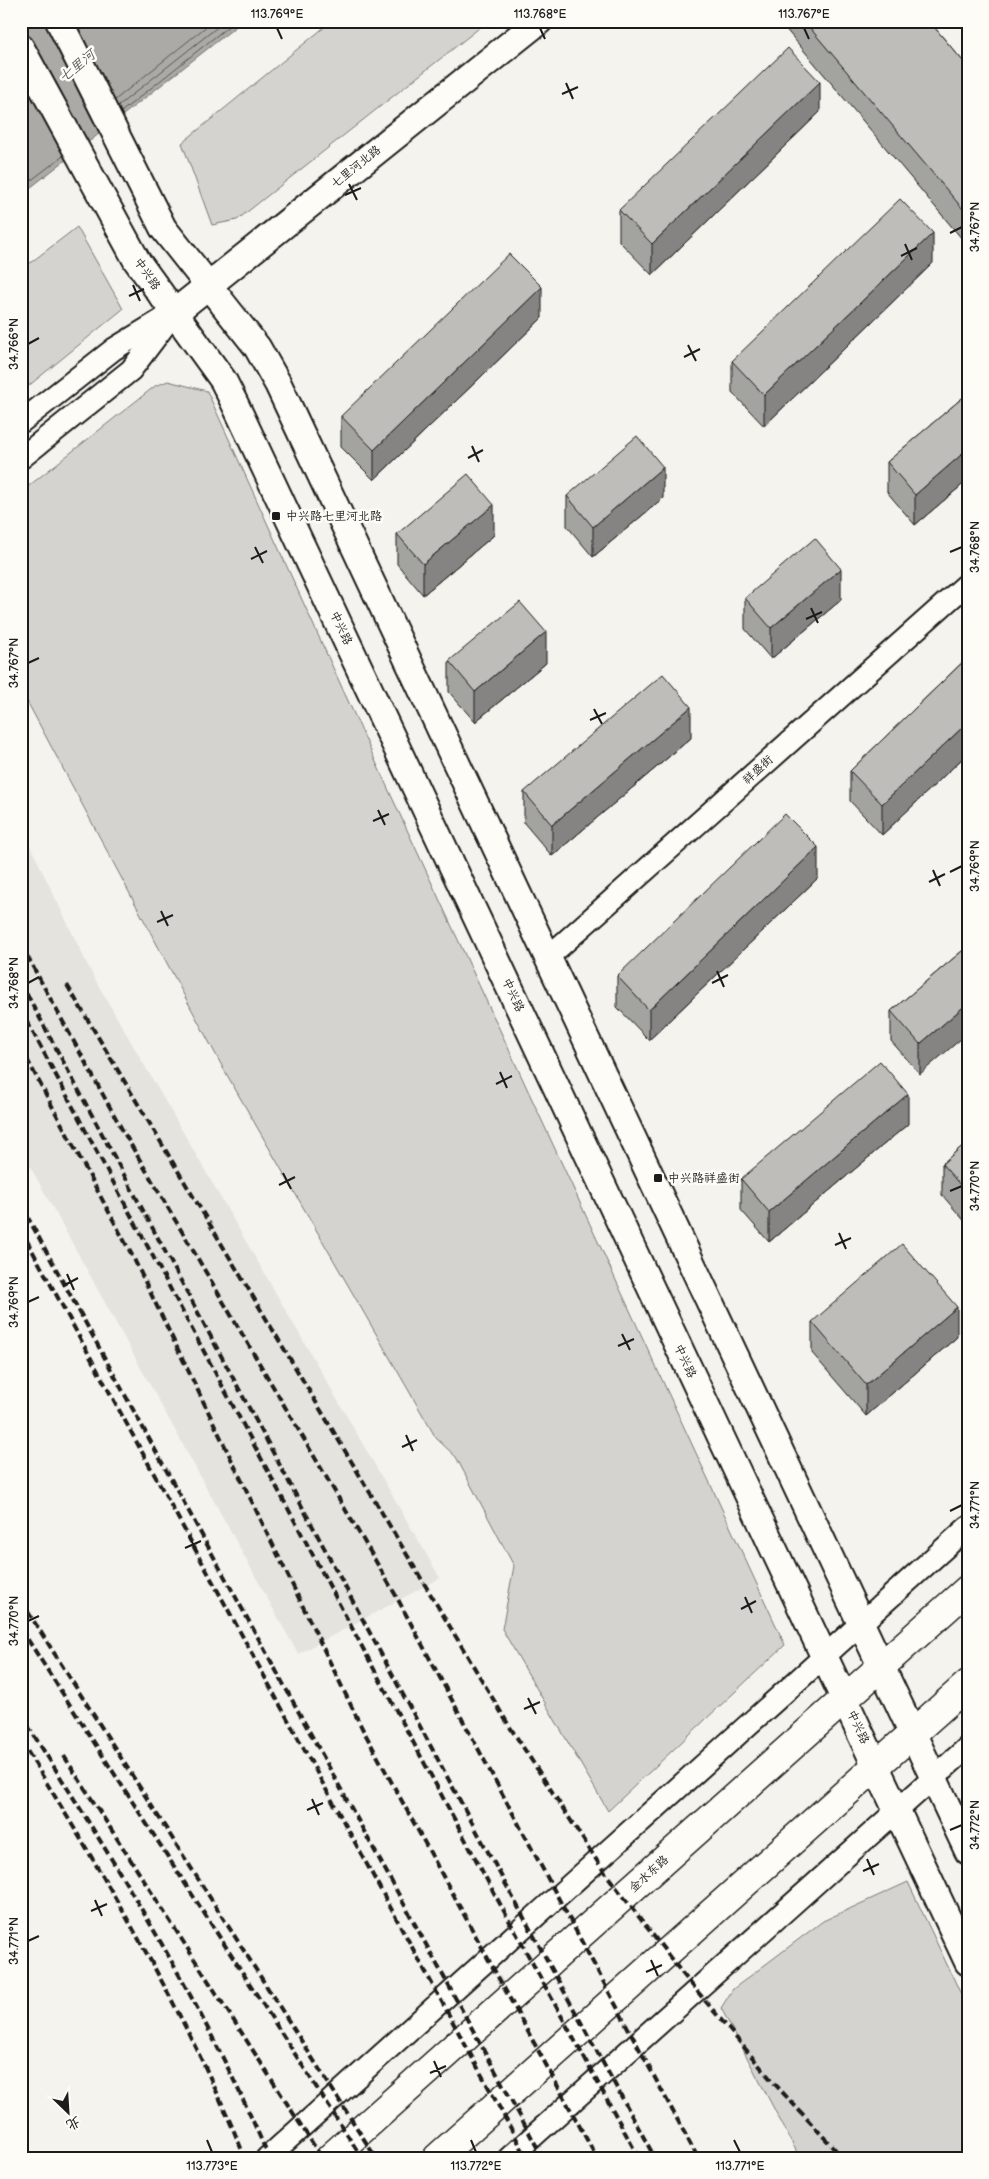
<svg xmlns="http://www.w3.org/2000/svg" width="989" height="2179" font-family="'Balsamiq Sans','LXGW WenKai TC',sans-serif">
<rect width="100%" height="100%" fill="#f4f3ee"/>
<filter id="ink" filterUnits="userSpaceOnUse"><feTurbulence type="fractalNoise" baseFrequency=".02" numOctaves="2"/><feDisplacementMap in="SourceGraphic" scale="10" xChannelSelector="R" yChannelSelector="G"/><feConvolveMatrix kernelMatrix="1 2 1 2 8 2 1 2 1" color-interpolation-filters="sRGB"/></filter>
<g filter="url(#ink)">
<polygon fill="#e4e3de" points="21,827 93,976 440,1578 298,1654 21,1150"/>
<g fill="#d4d3cf" stroke="#787876">
<polygon points="332,21 488,21 237,220 212,225 182,143"/>
<polygon points="77,227 123,309 21,392 21,270"/>
<polygon points="168,381 207,391 390,793 785,1645 608,1811 502,1629 514,1566 456,1457 436,1438 223,1068 21,690 21,492 155,386"/>
<polygon points="908,1882 968,2009 968,2158 800,2158 721,2008 733,1989 823,1921"/>
</g>
<polygon fill="#abaaa6" stroke="#72716f" points="21,21 243,21 21,195"/>
<g fill="none" stroke-linecap="round" stroke-linejoin="round">
<g stroke="#555553" stroke-width="1">
<polyline points="115,100 213,21"/>
<polyline points="118,106 225,21"/>
<polyline points="121,112 235,21"/>
<polyline points="21,188 63,156"/>
</g>
<defs>
<g id="minor">
<polyline points="21,422 114,349 165,318"/>
<polyline points="21,458 131,370 174,313"/>
<polyline points="547,958 968,583"/>
<polyline points="267,2158 968,1527"/>
<polyline points="509,2158 968,1747"/>
</g>
<g id="tertiary">
<polyline points="59,21 163,228 257,347 278,384 968,1851"/>
<polyline points="21,48 137,261 223,380 235,404 968,1962"/>
<polyline points="174,313 539,21"/>
</g>
<g id="primary">
<polyline points="330,2158 968,1589"/>
<polyline points="437,2158 968,1684"/>
</g>
</defs>
<use href="#minor" stroke="#1c1c1c" stroke-width="25"/>
<use href="#tertiary" stroke="#1c1c1c" stroke-width="30"/>
<use href="#primary" stroke="#1c1c1c" stroke-width="31"/>
<use href="#minor" stroke="#fdfcf7" stroke-width="21"/>
<use href="#tertiary" stroke="#fdfcf7" stroke-width="26"/>
<use href="#primary" stroke="#fdfcf7" stroke-width="28"/>
<g stroke="#1c1c1c" stroke-width="4" stroke-dasharray="8 4" stroke-linecap="butt">
<polyline points="21,945 124,1133 395,1594 698,2158"/>
<polyline points="21,983 451,1784 655,2158"/>
<polyline points="67,985 508,1724 603,1870 682,1973 773,2082 843,2158"/>
<polyline points="21,1010 487,1880 639,2158"/>
<polyline points="21,1048 133,1257 362,1728 597,2158"/>
<polyline points="21,1205 543,2158"/>
<polyline points="21,1230 527,2158"/>
<polyline points="21,1601 376,2158"/>
<polyline points="21,1629 362,2158"/>
<path d="M21,1715C112,1858 203,2001 269,2158"/>
<path d="M21,1741C104,1876 186,2011 245,2158"/>
<polyline points="64,1756 322,2158"/>
</g>
</g>
<g fill="#a3a3a0" stroke="#1c1c1c">
<polygon points="779,21 929,21 968,67 968,246"/>
<polygon points="820,112 652,275 619,241 619,210"/>
<polygon points="933,263 764,426 732,392 732,361"/>
<polygon points="542,318 374,480 341,447 341,416"/>
<polygon points="968,393 968,480 915,525 887,492 887,462"/>
<polygon points="567,496 663,498 593,557 567,526"/>
<polygon points="397,534 494,535 423,595 397,564"/>
<polygon points="745,598 841,600 771,659 745,629"/>
<polygon points="968,657 968,753 882,835 850,801 850,771"/>
<polygon points="449,661 546,663 475,722 449,692"/>
<polygon points="691,738 552,856 524,823 524,792"/>
<polygon points="818,878 649,1040 617,1007 617,976"/>
<polygon points="968,946 920,1074 891,1041 891,1011"/>
<polygon points="908,1124 769,1242 741,1210 741,1179"/>
<polygon points="968,1141 968,1225 942,1195 942,1164"/>
<polygon points="812,1322 957,1337 866,1416 812,1353"/>
</g>
<g fill="#858482" stroke="#1c1c1c">
<polygon points="820,82 820,112 652,275 652,244"/>
<polygon points="933,233 933,263 764,426 764,395"/>
<polygon points="542,287 542,318 374,480 374,450"/>
<polygon points="968,449 968,480 915,525 915,495"/>
<polygon points="663,467 663,498 593,557 593,527"/>
<polygon points="494,505 494,535 423,595 423,564"/>
<polygon points="841,569 841,600 771,659 771,628"/>
<polygon points="546,632 546,663 475,722 475,692"/>
<polygon points="691,707 691,738 552,856 552,825"/>
<polygon points="968,722 968,753 882,835 882,804"/>
<polygon points="818,847 818,878 649,1040 649,1010"/>
<polygon points="968,1003 968,1033 920,1074 920,1044"/>
<polygon points="908,1094 908,1124 769,1242 769,1212"/>
<polygon points="957,1307 957,1337 866,1416 866,1385"/>
</g>
<g fill="#bebdba" stroke="#1c1c1c">
<polygon points="804,21 929,21 968,67 968,215"/>
<polygon points="788,48 820,82 652,244 619,210"/>
<polygon points="900,199 933,233 764,395 732,361"/>
<polygon points="509,254 542,287 374,450 341,416"/>
<polygon points="968,393 968,449 915,495 887,462"/>
<polygon points="637,436 663,467 593,527 567,496"/>
<polygon points="468,474 494,505 423,564 397,534"/>
<polygon points="815,538 841,569 771,628 745,598"/>
<polygon points="520,602 546,632 475,692 449,661"/>
<polygon points="968,657 968,722 882,804 850,771"/>
<polygon points="663,674 691,707 552,825 524,792"/>
<polygon points="785,814 818,847 649,1010 617,976"/>
<polygon points="968,946 968,1003 920,1044 891,1011"/>
<polygon points="880,1061 908,1094 769,1212 741,1179"/>
<polygon points="968,1141 968,1194 942,1164"/>
<polygon points="902,1244 957,1307 866,1385 812,1322"/>
</g>
</g>
<path fill="none" stroke="#1c1c1c" stroke-width="2" d="M277,28L282,39M540,28L545,39M804,28L809,39M566,83L573,99M562,94L578,87M349,184L357,200M345,195L361,188M950,233L962,227M905,244L912,260M901,256L917,248M133,285L140,301M129,296L144,289M28,344L39,338M688,345L696,361M684,357L700,349M472,446L479,462M468,458L483,450M255,547L263,563M950,552L962,547M251,559L267,551M811,608L818,623M806,619L822,612M28,663L39,658M594,709L602,724M590,720L606,713M378,810L385,825M373,821L389,814M933,870L940,886M950,872L962,866M929,882L945,874M161,911L168,926M157,922L173,915M717,971L724,987M28,983L39,977M712,983L728,975M500,1072L507,1088M496,1084L512,1076M283,1173L291,1189M279,1185L295,1177M950,1191L962,1186M839,1233L846,1249M835,1245L851,1238M67,1274L74,1290M63,1286L78,1278M28,1302L39,1297M622,1334L630,1350M618,1346L634,1339M406,1435L413,1451M402,1447L417,1440M950,1511L962,1505M189,1536L197,1552M185,1548L201,1541M745,1597L752,1613M741,1609L756,1601M28,1621L39,1616M528,1698L536,1714M524,1709L540,1702M312,1799L319,1815M307,1810L323,1803M950,1830L962,1825M867,1859L874,1875M863,1871L879,1864M95,1900L102,1916M91,1911L107,1904M28,1941L39,1936M651,1960L658,1976M646,1972L662,1965M434,2061L441,2077M430,2073L446,2066M207,2140L212,2152M471,2140L476,2152M734,2140L740,2152"/>
<g fill="#1c1c1c" stroke="#fdfcf7" stroke-width="2">
<rect x="271" y="511" width="10" height="10" rx="2.5"/>
<rect x="653" y="1173" width="10" height="10" rx="2.5"/>
</g>
<g text-anchor="middle" dominant-baseline="central" stroke-width="5" stroke-linejoin="round" paint-order="stroke">
<g font-size="12" fill="#1c1c1c" stroke="#fdfcf7">
<text transform="translate(356 167) rotate(-39)">七里河北路</text>
<text transform="translate(147 274) rotate(55)">中兴路</text>
<text transform="translate(341 628) rotate(65)">中兴路</text>
<text transform="translate(758 770) rotate(-42)">祥盛街</text>
<text transform="translate(513 995) rotate(65)">中兴路</text>
<text transform="translate(685 1361) rotate(65)">中兴路</text>
<text transform="translate(858 1727) rotate(65)">中兴路</text>
<text transform="translate(649 1874) rotate(-42)">金水东路</text>
</g>
<g font-size="12" fill="#1c1c1c" stroke="#fdfcf7" text-anchor="start">
<text x="286" y="516">中兴路七里河北路</text>
<text x="668" y="1178">中兴路祥盛街</text>
</g>
<g font-size="14" font-style="italic" fill="#5c5c5a" stroke="#fdfcf7">
<text transform="translate(77 66) rotate(-39)">七里河</text>
</g>
</g>
<rect width="989" height="2179" fill="none" stroke="#fdfcf7" stroke-width="55"/>
<g transform="translate(68 2112) rotate(155)" stroke="#fdfcf7" stroke-width="4" paint-order="stroke">
<path d="M0-4L9 19L0 12L-9 19Z" fill="#1c1c1c"/>
<text y="-8" font-size="14" font-weight="bold" text-anchor="middle" fill="#1c1c1c">北</text>
</g>
<rect x="28" y="28" width="934" height="2124" fill="none" stroke="#1c1c1c" stroke-width="2"/>
<g font-size="12" text-anchor="middle" fill="#1c1c1c">
<text x="277" y="18">113.769°E</text>
<text x="540" y="18">113.768°E</text>
<text x="804" y="18">113.767°E</text>
<text transform="translate(975 227) rotate(-90)" y="4">34.767°N</text>
<text transform="translate(14 344) rotate(-90)" y="4">34.766°N</text>
<text transform="translate(975 547) rotate(-90)" y="4">34.768°N</text>
<text transform="translate(14 663) rotate(-90)" y="4">34.767°N</text>
<text transform="translate(975 866) rotate(-90)" y="4">34.769°N</text>
<text transform="translate(14 983) rotate(-90)" y="4">34.768°N</text>
<text transform="translate(975 1186) rotate(-90)" y="4">34.770°N</text>
<text transform="translate(14 1302) rotate(-90)" y="4">34.769°N</text>
<text transform="translate(975 1505) rotate(-90)" y="4">34.771°N</text>
<text transform="translate(14 1621) rotate(-90)" y="4">34.770°N</text>
<text transform="translate(975 1825) rotate(-90)" y="4">34.772°N</text>
<text transform="translate(14 1941) rotate(-90)" y="4">34.771°N</text>
<text x="212" y="2170">113.773°E</text>
<text x="476" y="2170">113.772°E</text>
<text x="740" y="2170">113.771°E</text>
</g>
</svg>
